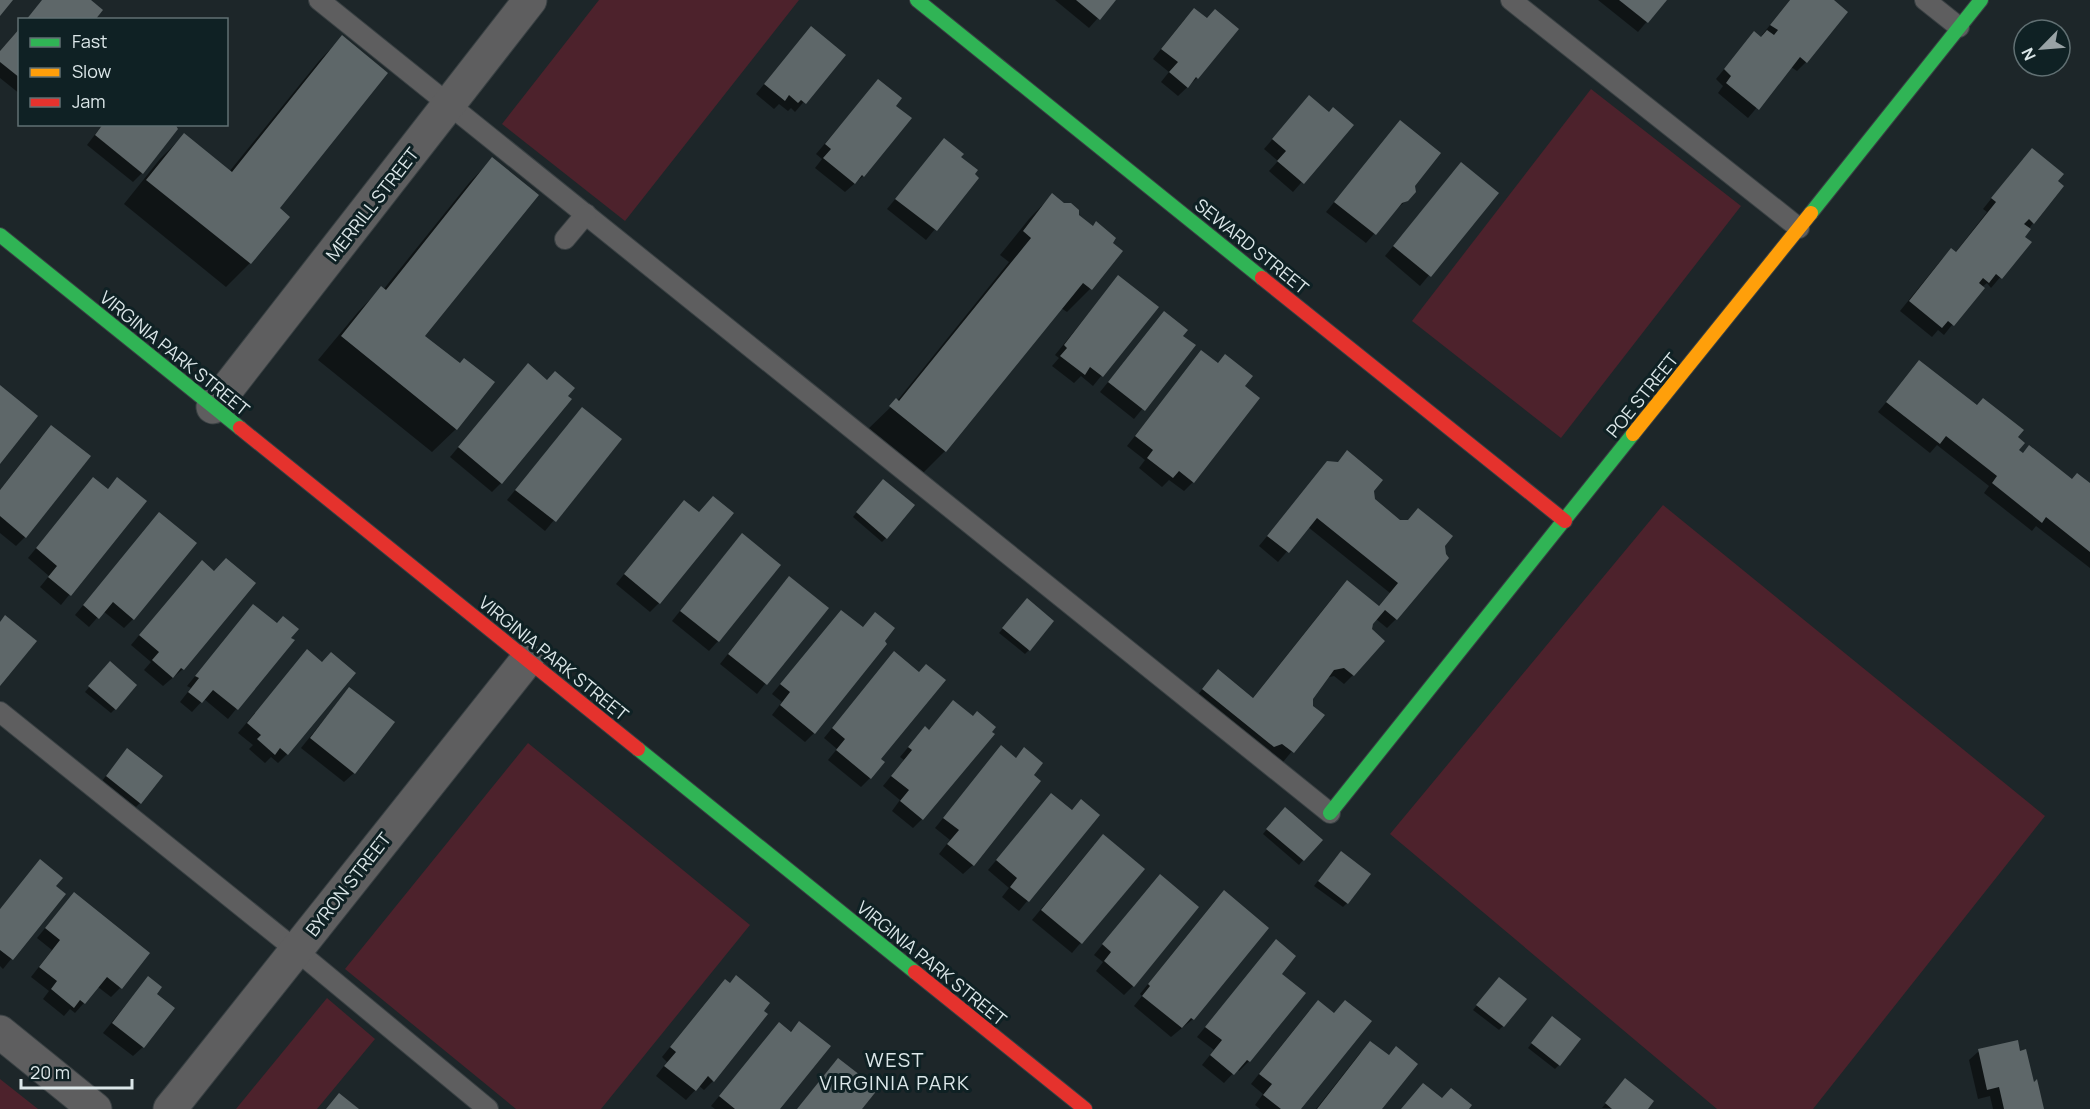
<svg xmlns="http://www.w3.org/2000/svg" width="2090" height="1109" font-family="Manrope,sans-serif">
<rect width="100%" height="100%" fill="#1d2629"/>
<g fill="#4d222c">
<polygon points="599,0 799,0 625,221 502,124"/>
<polygon points="1591,89 1741,206 1561,438 1412,321"/>
<polygon points="1663,505 2045,816 1813,1109 1717,1109 1390,834"/>
<polygon points="528,743 750,925 601,1109 516,1109 345,969"/>
<polygon points="327,998 375,1039 317,1109 236,1109"/>
<polygon points="0,1079 38,1109 0,1109"/>
</g>
<g fill="#0007">
<polygon points="1055,0 1114,0 1089,28"/>
<polygon points="1598,0 1665,0 1638,32"/>
<polygon points="1790,0 1832,0 1806,62 1797,71 1791,67 1748,118 1718,93 1723,86 1716,79 1754,33 1760,38 1763,36 1762,35"/>
<polygon points="1185,19 1197,78 1178,96 1161,82 1169,72 1153,59"/>
<polygon points="20,28 20,94 0,78 0,51"/>
<polygon points="342,37 277,208 287,217 250,263 226,287 124,204 160,159 184,135 229,172 319,61"/>
<polygon points="802,38 844,55 795,112 791,108 788,111 779,104 774,109 756,94"/>
<polygon points="878,81 894,106 863,176 845,192 815,168 822,159 816,154"/>
<polygon points="1300,107 1328,114 1352,125 1293,192 1269,171 1278,161 1264,149"/>
<polygon points="1400,122 1413,186 1407,200 1394,211 1366,243 1326,212"/>
<polygon points="103,124 173,124 142,173 133,182 87,145"/>
<polygon points="944,140 977,178 926,240 887,209"/>
<polygon points="492,159 423,336 456,429 432,452 318,360 358,312 381,288 383,290 469,183"/>
<polygon points="2023,159 2033,223 2023,237 2030,242 1991,288 1987,283 1982,287 1944,335 1938,330 1932,337 1900,311 1942,259 1951,250 1955,253 1987,212 1983,209"/>
<polygon points="1461,164 1497,193 1420,286 1385,256"/>
<polygon points="1052,195 1064,205 1090,289 1067,312 1061,308 945,451 921,475 867,430 897,401 1009,262 1000,255 1029,219"/>
<polygon points="1118,277 1157,307 1093,386 1081,376 1074,383 1052,366 1059,358 1055,355"/>
<polygon points="1164,313 1181,336 1194,346 1134,419 1100,392"/>
<polygon points="1201,352 1243,386 1193,482 1184,491 1169,480 1162,487 1139,468 1145,460 1127,446"/>
<polygon points="1920,362 2016,437 2017,450 2071,481 2090,485 2090,568 2036,526 2032,531 1984,493 1989,486 1937,445 1930,453 1878,412"/>
<polygon points="519,375 547,381 501,483 492,492 450,457"/>
<polygon points="582,409 620,440 545,531 507,500"/>
<polygon points="42,436 25,537 16,546 0,533 0,490"/>
<polygon points="1327,463 1372,490 1373,499 1400,521 1407,521 1396,619 1387,628 1376,619 1372,623 1353,675 1344,684 1334,676 1326,678 1312,698 1311,707 1322,715 1283,762 1272,753 1264,755 1194,699 1218,671 1252,699 1338,591 1378,607 1390,593 1308,527 1278,562 1259,546"/>
<polygon points="93,479 107,490 117,479 145,501 61,605 40,587 49,576 28,558"/>
<polygon points="879,485 886,538 882,542 853,517"/>
<polygon points="684,502 659,603 650,612 616,584"/>
<polygon points="159,514 133,619 124,628 103,611 89,627 75,615"/>
<polygon points="733,545 718,641 709,651 672,621"/>
<polygon points="192,572 183,669 163,686 144,670 151,662 131,645"/>
<polygon points="780,588 826,608 757,694 720,664"/>
<polygon points="1023,605 1029,650 1025,654 999,633"/>
<polygon points="253,606 292,640 228,719 204,699 192,712 180,702 191,688 187,686"/>
<polygon points="841,612 814,733 805,742 772,715 782,702 772,694"/>
<polygon points="307,651 287,754 278,763 271,757 265,763 249,749 253,745 238,733"/>
<polygon points="885,663 879,759 870,778 861,787 828,760 837,749 824,738"/>
<polygon points="106,668 115,709 111,713 85,692"/>
<polygon points="349,689 354,773 344,782 301,748"/>
<polygon points="944,712 922,819 913,828 892,811 900,800 883,786 904,760 900,757 916,738 928,731"/>
<polygon points="1001,747 1015,759 1024,749 973,865 963,874 939,854 950,840 935,828"/>
<polygon points="123,754 140,803 136,807 102,781"/>
<polygon points="1051,795 1071,811 1081,801 1098,815 1019,911 1002,897 1009,888 988,870"/>
<polygon points="1280,813 1303,860 1299,865 1263,834"/>
<polygon points="1094,845 1143,869 1072,953 1032,920"/>
<polygon points="1337,857 1347,903 1343,907 1314,886"/>
<polygon points="40,861 54,886 64,894 3,969 0,966 0,909"/>
<polygon points="1150,886 1133,986 1124,995 1096,971 1103,962 1094,955"/>
<polygon points="1215,901 1193,1019 1171,1037 1134,1006 1142,996 1140,994"/>
<polygon points="65,904 120,988 111,997 98,987 75,1013 70,1009 64,1016 43,999 49,991 31,977 52,950 37,938"/>
<polygon points="1276,941 1280,974 1304,993 1249,1061 1239,1071 1237,1069 1224,1083 1202,1065 1214,1050 1197,1037"/>
<polygon points="148,978 155,994 143,1047 133,1056 103,1033"/>
<polygon points="1495,983 1503,1026 1499,1030 1473,1010"/>
<polygon points="729,984 713,1081 704,1090 699,1086 686,1100 656,1076 667,1062 662,1057 716,990"/>
<polygon points="1309,1011 1299,1109 1260,1109 1255,1105 1263,1094 1251,1084"/>
<polygon points="1548,1022 1559,1065 1555,1069 1528,1048"/>
<polygon points="799,1023 778,1109 715,1109 711,1106 779,1024 789,1033"/>
<polygon points="1396,1048 1380,1109 1316,1109 1361,1052 1388,1056"/>
<polygon points="1979,1051 2019,1053 2042,1109 1993,1109 1990,1096 1978,1099 1969,1060"/>
<polygon points="1621,1085 1646,1109 1602,1108"/>
</g>
<g fill="#5e6769">
<polygon points="0,0 13,0 0,16"/>
<polygon points="42,0 91,0 103,10 95,20 26,20"/>
<polygon points="1076,0 1116,0 1100,20"/>
<polygon points="1619,0 1667,0 1648,23"/>
<polygon points="1790,0 1834,0 1848,12 1807,63 1800,57 1759,110 1726,83 1731,76 1724,69 1754,31 1761,37 1767,30 1774,35 1778,30 1770,25"/>
<polygon points="1194,8 1207,18 1215,9 1239,29 1198,79 1196,77 1188,88 1169,72 1178,62 1161,49"/>
<polygon points="811,26 846,55 806,104 801,100 798,103 789,95 785,101 764,84"/>
<polygon points="20,28 20,78 0,62 0,51"/>
<polygon points="342,35 388,73 280,208 290,217 251,264 146,180 184,133 232,172"/>
<polygon points="878,79 902,98 896,106 912,118 864,177 862,175 855,184 823,158 831,149 825,144"/>
<polygon points="1309,95 1329,112 1333,107 1354,125 1304,184 1277,161 1286,151 1272,139"/>
<polygon points="1400,120 1441,153 1415,186 1416,192 1408,201 1402,203 1376,235 1334,202"/>
<polygon points="103,124 175,124 178,129 143,174 95,135"/>
<polygon points="944,138 964,154 961,157 978,170 975,174 979,178 937,231 895,199"/>
<polygon points="2032,148 2064,174 2058,181 2064,186 2034,224 2029,219 2024,224 2031,229 2025,237 2032,242 2002,279 1996,274 1989,283 1983,278 1979,283 1985,288 1954,326 1948,321 1942,328 1909,301 1951,248 1956,252 1996,202 1991,198"/>
<polygon points="492,157 539,195 425,336 460,363 464,358 495,382 457,430 341,336 381,286 386,290"/>
<polygon points="1461,162 1499,193 1431,277 1393,246"/>
<polygon points="1052,193 1064,203 1071,203 1079,210 1079,215 1093,226 1096,221 1116,238 1113,243 1123,251 1092,290 1083,283 946,452 889,406 896,398 899,401 1031,238 1023,231"/>
<polygon points="1118,275 1159,307 1103,377 1090,367 1085,375 1060,356 1067,348 1064,345"/>
<polygon points="1164,311 1188,330 1183,336 1196,345 1145,411 1108,382"/>
<polygon points="1201,350 1218,363 1225,354 1253,376 1245,386 1260,398 1194,483 1179,471 1173,478 1147,458 1153,450 1135,436"/>
<polygon points="1919,360 1977,405 1983,398 2024,430 2018,437 2025,443 2019,450 2023,453 2029,445 2072,479 2077,473 2090,483 2090,552 2046,517 2042,523 1992,483 1997,476 1946,436 1940,444 1886,402"/>
<polygon points="528,363 547,380 555,371 575,388 568,396 572,399 502,484 458,447"/>
<polygon points="0,385 38,416 0,464"/>
<polygon points="582,407 622,439 556,522 515,490"/>
<polygon points="51,425 91,456 26,538 0,516 0,490"/>
<polygon points="1347,450 1383,480 1374,491 1375,499 1400,520 1408,520 1418,508 1453,536 1445,546 1446,554 1449,558 1397,620 1385,610 1373,624 1372,629 1385,641 1354,676 1344,668 1334,670 1313,699 1313,706 1325,715 1294,753 1282,744 1274,747 1202,689 1218,669 1253,698 1347,580 1379,606 1398,583 1317,518 1289,553 1267,536 1327,461 1338,462"/>
<polygon points="93,477 108,489 117,477 147,501 71,596 48,577 57,566 36,548"/>
<polygon points="883,479 915,505 887,539 856,512"/>
<polygon points="713,496 734,513 660,604 624,574 684,500 699,512"/>
<polygon points="159,512 197,543 134,620 113,602 99,619 83,605"/>
<polygon points="742,533 781,565 719,642 680,611"/>
<polygon points="226,558 256,583 184,670 181,668 173,678 152,660 159,652 139,635 202,560 214,571"/>
<polygon points="789,576 829,608 767,685 728,654"/>
<polygon points="1027,598 1054,621 1030,651 1002,628"/>
<polygon points="253,604 277,623 283,616 299,629 291,638 295,640 238,710 213,690 202,703 188,692 199,678 195,676"/>
<polygon points="841,610 863,627 875,612 895,628 885,641 887,644 815,734 780,705 790,692 780,684"/>
<polygon points="5,615 37,641 0,686 0,622"/>
<polygon points="307,649 322,662 331,652 356,673 288,755 280,748 275,755 257,739 261,735 247,723"/>
<polygon points="894,651 919,672 926,664 946,680 881,759 885,762 871,779 836,750 845,739 832,728"/>
<polygon points="110,661 137,685 116,710 88,686"/>
<polygon points="349,687 395,722 355,774 310,738"/>
<polygon points="953,700 973,716 977,711 996,727 992,732 995,734 923,820 900,801 909,790 891,776 912,750 908,747 925,726 929,730"/>
<polygon points="1001,745 1016,758 1024,747 1043,763 1034,775 1041,781 974,866 947,844 959,830 943,818"/>
<polygon points="127,748 163,776 141,804 106,776"/>
<polygon points="1051,793 1072,810 1081,799 1100,815 1029,902 1010,887 1017,878 996,860"/>
<polygon points="1285,807 1323,840 1304,861 1266,829"/>
<polygon points="1103,834 1145,869 1082,944 1041,910"/>
<polygon points="1341,851 1371,874 1348,904 1318,881"/>
<polygon points="40,859 63,878 56,886 66,894 13,960 0,950 0,909"/>
<polygon points="1160,874 1199,907 1134,987 1104,961 1111,952 1102,944"/>
<polygon points="1224,890 1269,928 1194,1020 1191,1018 1182,1028 1142,996 1150,986 1148,984"/>
<polygon points="74,892 150,953 122,989 107,977 85,1004 80,1000 74,1008 51,989 57,981 39,967 60,940 45,928"/>
<polygon points="1276,939 1296,956 1282,974 1306,993 1250,1062 1247,1060 1234,1075 1210,1055 1222,1040 1205,1027"/>
<polygon points="736,975 770,1003 764,1011 768,1014 714,1082 708,1076 696,1091 664,1066 676,1052 670,1047 725,979 730,983"/>
<polygon points="148,976 162,987 157,994 175,1008 144,1048 112,1023"/>
<polygon points="1499,977 1527,999 1504,1027 1476,1005"/>
<polygon points="1318,1000 1334,1013 1345,1000 1372,1021 1301,1109 1281,1109 1263,1095 1272,1084 1259,1074"/>
<polygon points="1552,1016 1581,1039 1560,1066 1531,1043"/>
<polygon points="799,1021 831,1046 780,1109 735,1109 719,1096 779,1022 791,1032"/>
<polygon points="2018,1040 2020,1051 2026,1049 2034,1082 2037,1079 2044,1109 2004,1109 1999,1087 1987,1090 1978,1049"/>
<polygon points="1370,1041 1389,1055 1396,1046 1418,1064 1382,1109 1317,1109"/>
<polygon points="838,1058 878,1089 862,1109 797,1109"/>
<polygon points="1625,1078 1654,1101 1648,1109 1612,1109 1605,1103"/>
<polygon points="1423,1083 1442,1098 1451,1088 1472,1105 1469,1109 1401,1109"/>
<polygon points="339,1093 359,1109 326,1109"/>
</g>
<g fill="none" stroke-linecap="round" stroke-linejoin="round">
<defs>
<g id="lane">
<polyline points="319,0 1330,813"/>
<polyline points="1511,0 1799,228"/>
<polyline points="1925,0 1959,27"/>
<polyline points="565,239 586,214"/>
<polyline points="0,712 296,950 488,1109"/>
</g>
<g id="street">
<polyline points="213,407 530,0"/>
<polyline points="0,1032 95,1109"/>
<polyline points="170,1109 527,660"/>
</g>
<g id="fast">
<polyline points="917,0 1262,278"/>
<polyline points="1811,213 1981,0"/>
<polyline points="0,235 240,428"/>
<polyline points="638,749 915,972"/>
<polyline points="1330,813 1633,434"/>
</g>
<polyline id="slow" points="1633,434 1811,213"/>
<g id="jam">
<polyline points="1262,278 1565,521"/>
<polyline points="240,428 638,749"/>
<polyline points="915,972 1085,1109"/>
</g>
</defs>
<use href="#lane" stroke="#394043" stroke-width="22"/>
<use href="#street" stroke="#394043" stroke-width="35"/>
<use href="#fast" stroke="#394043" stroke-width="16"/>
<use href="#slow" stroke="#394043" stroke-width="16"/>
<use href="#jam" stroke="#394043" stroke-width="16"/>
<use href="#lane" stroke="#5e5e5f" stroke-width="20"/>
<use href="#street" stroke="#5e5e5f" stroke-width="33"/>
<use href="#fast" stroke="#30b455" stroke-width="14"/>
<use href="#slow" stroke="#ff9f0a" stroke-width="14"/>
<use href="#jam" stroke="#e5322d" stroke-width="14"/>
</g>
<g text-anchor="middle" dominant-baseline="central" stroke-width="6" stroke-linejoin="round" paint-order="stroke">
<g font-size="18" fill="#dce7e9" stroke="#0f2124">
<text transform="translate(372 204) rotate(-52)">MERRILL STREET</text>
<text transform="translate(1252 246) rotate(39)">SEWARD STREET</text>
<text transform="translate(175 353) rotate(39)">VIRGINIA PARK STREET</text>
<text transform="translate(1642 395) rotate(-51)">POE STREET</text>
<text transform="translate(554 658) rotate(39)">VIRGINIA PARK STREET</text>
<text transform="translate(348 884) rotate(-52)">BYRON STREET</text>
<text transform="translate(932 963) rotate(39)">VIRGINIA PARK STREET</text>
</g>
<g font-size="20" letter-spacing="1.5" fill="#dce7e9" stroke="#0f2124">
<text x="895" y="1059">WEST<tspan x="895" dy="23">VIRGINIA PARK</tspan></text>
</g>
</g>
<rect x="18" y="18" width="210" height="108" fill="#0f2124" stroke="#617073" stroke-width="1.5"/>
<rect x="30" y="38" width="30" height="9" fill="#30b455" stroke="#617073" stroke-width="1.5"/>
<text x="72" y="48" font-size="18" fill="#dce7e9">Fast</text>
<rect x="30" y="68" width="30" height="9" fill="#ff9f0a" stroke="#617073" stroke-width="1.5"/>
<text x="72" y="78" font-size="18" fill="#dce7e9">Slow</text>
<rect x="30" y="98" width="30" height="9" fill="#e5322d" stroke="#617073" stroke-width="1.5"/>
<text x="72" y="108" font-size="18" fill="#dce7e9">Jam</text>
<g transform="translate(2042 48) rotate(245)"><circle r="28" fill="#0f2124" stroke="#617073" stroke-width="1.5"/>
<path d="M0-4.5L10 22L0 15L-10 22Z" fill="#99a3a6"/>
<text y="-9" font-size="16" font-weight="bold" text-anchor="middle" fill="#dce7e9">N</text>
</g>
<path d="M21 1079v9h111v-9" fill="none" stroke="#dce7e9" stroke-width="3"/>
<text x="30" y="1079" font-size="18" fill="#dce7e9" stroke="#0f2124" stroke-width="4.5" paint-order="stroke">20 m</text>
</svg>
